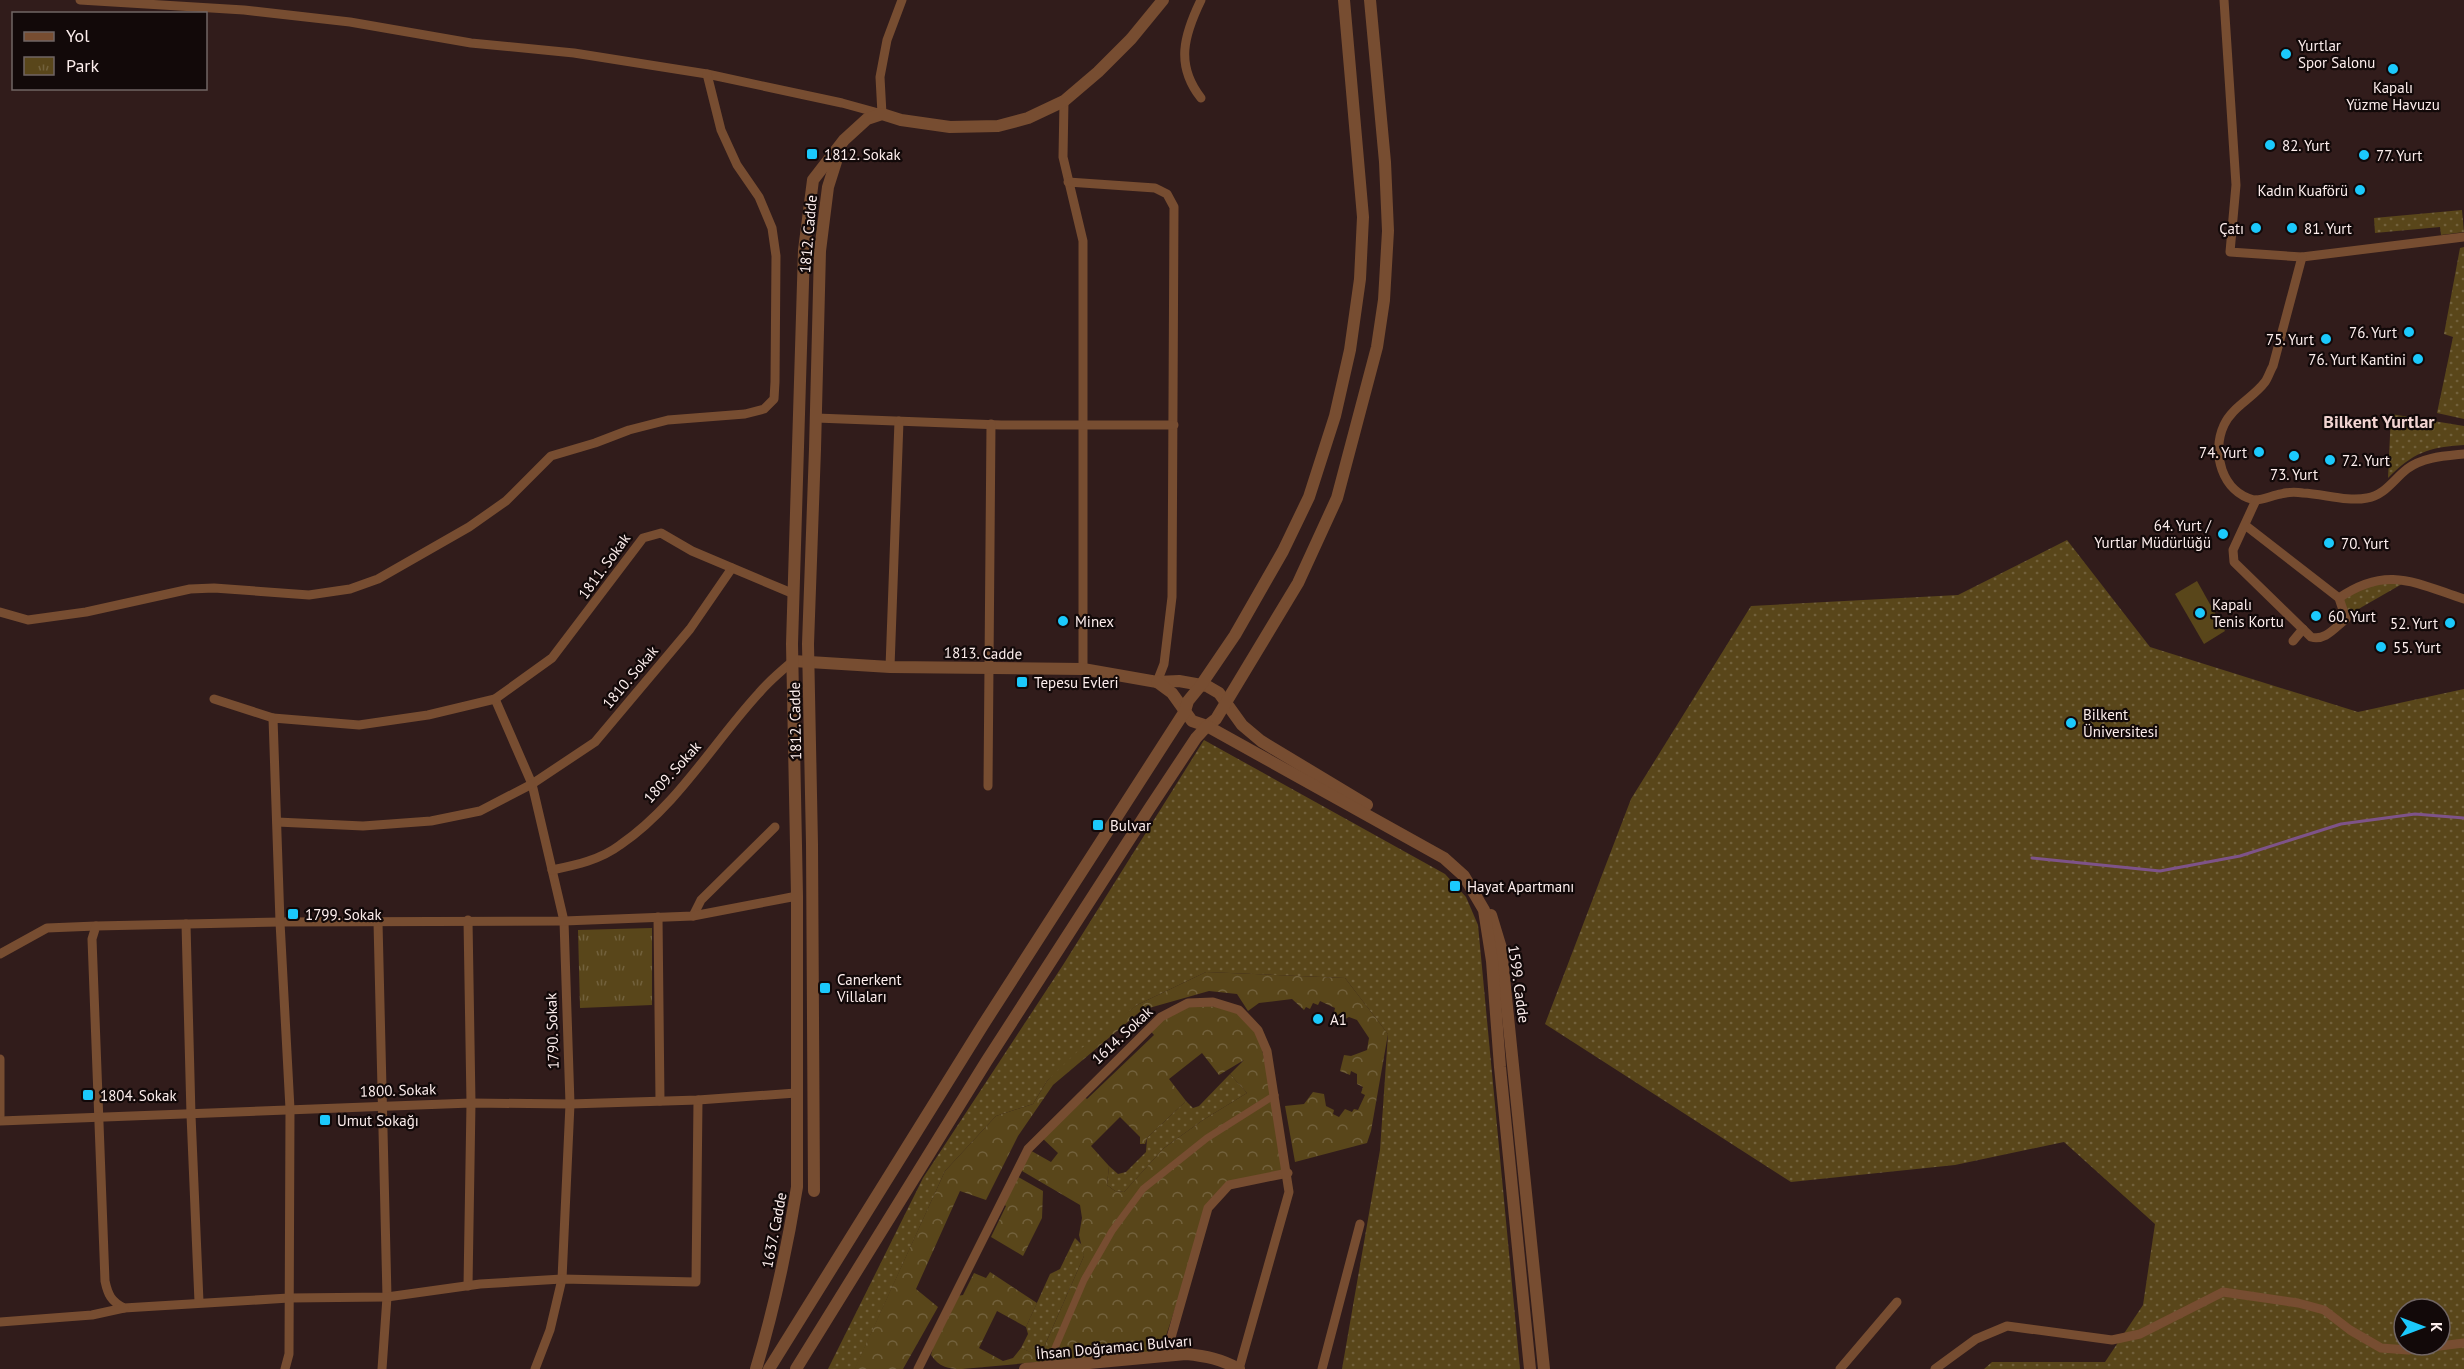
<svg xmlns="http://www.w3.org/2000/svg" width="2464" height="1369" font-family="'PT Sans',sans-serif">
<defs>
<pattern id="grass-dots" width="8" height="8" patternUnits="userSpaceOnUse" patternTransform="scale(1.5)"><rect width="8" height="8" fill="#59461a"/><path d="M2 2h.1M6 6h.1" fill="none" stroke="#72613c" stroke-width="1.8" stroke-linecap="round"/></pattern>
<pattern id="forest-crowns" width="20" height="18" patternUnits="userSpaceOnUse" patternTransform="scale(1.5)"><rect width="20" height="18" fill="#59461a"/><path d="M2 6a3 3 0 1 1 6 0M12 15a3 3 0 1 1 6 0" fill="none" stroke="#72613c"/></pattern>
<pattern id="park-tufts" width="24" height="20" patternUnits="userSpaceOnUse" patternTransform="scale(1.5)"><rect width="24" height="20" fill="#59461a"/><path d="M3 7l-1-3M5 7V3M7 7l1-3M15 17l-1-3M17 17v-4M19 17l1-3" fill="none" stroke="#72613c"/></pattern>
</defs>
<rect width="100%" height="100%" fill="#311c1b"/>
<g fill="url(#grass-dots)" fill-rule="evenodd">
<polygon points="2462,210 2464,232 2441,235 2440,227 2375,233 2374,218"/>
<polygon points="2464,247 2464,419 2437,413 2453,337 2444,334 2460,248"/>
<path d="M2391,414L2464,426V445C2428,447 2413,453 2388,478Z"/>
<path d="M2067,540L2150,647L2358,712L2464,689V1369H1984L1992,1362H2105L2143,1305L2155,1224L2064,1142L1955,1165L1791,1182L1545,1024L1631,799L1751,606L1958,595ZM2404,1309H2440V1345H2404Z"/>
<polygon points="2379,583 2402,584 2348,615 2343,599 2357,589"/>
<polygon points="1204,740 1445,874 1466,897 1478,925 1520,1369 1342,1369 1380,1150 1388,1034 1345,978 1206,972 1137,1005 1047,1081 1033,1104 996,1116 945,1171 855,1369 828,1369 923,1178 1063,965"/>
<polygon points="1230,1074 1247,1093 1203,1120 1164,1148 1124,1192 1115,1191 1107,1185 1109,1166 1118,1174 1126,1172 1146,1152 1147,1138 1186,1101 1193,1108 1199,1106"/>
<polygon points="1075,1238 1083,1246 1084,1256 1041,1354 1039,1356 1021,1348 1028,1334 1026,1327 1050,1274 1060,1269"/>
</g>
<g fill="url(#forest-crowns)" fill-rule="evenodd">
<polygon points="1206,972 1345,978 1388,1034 1371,1131 1367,1143 1295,1162 1285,1106 1304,1104 1313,1092 1324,1094 1326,1106 1334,1110 1333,1114 1339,1117 1345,1109 1352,1112 1354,1109 1358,1110 1365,1095 1361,1093 1363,1087 1357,1084 1357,1074 1351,1071 1350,1075 1340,1071 1344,1055 1351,1056 1367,1050 1369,1038 1357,1020 1349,1017 1337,1023 1334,1022 1337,1014 1334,1013 1335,1008 1320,1001 1318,1005 1313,1003 1310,1009 1306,1007 1304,1010 1292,999 1259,1003 1248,1011 1237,994 1209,991 1142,1010 1053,1085 1018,1136 986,1200 960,1191 916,1289 938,1307 903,1369 828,1369 855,1368 945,1171 996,1116 1033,1104 1047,1081 1078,1051 1137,1005"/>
<path d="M1188,1003L1239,1010L1258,1030L1288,1173L1229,1185L1208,1209L1161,1351L962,1369C948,1369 939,1367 931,1355L934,1344L957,1296L963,1295L974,1273L986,1278L990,1272L1037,1303L1026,1327L997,1311L979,1348L1003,1361L1013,1358L1021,1348L1038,1355L1041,1354L1084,1256L1079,1235L1082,1218L1080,1205L1017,1168L1028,1149L1051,1162L1058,1153L1040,1136L1082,1095L1087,1099L1154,1035L1149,1029ZM1202,1053L1219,1075L1244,1060L1230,1074L1247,1093L1203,1120L1164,1148L1124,1192L1115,1191L1107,1185L1109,1166L1091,1146L1120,1117L1140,1137V1144H1145L1147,1138L1186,1101L1169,1079Z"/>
<polygon points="1013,1174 1043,1191 1042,1218 1023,1256 991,1237 1006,1206 1000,1202"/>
</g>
<polygon fill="url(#park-tufts)" points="652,928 652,1005 580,1008 578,930"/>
<polygon fill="#59461a" points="2197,581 2225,631 2204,644 2175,594"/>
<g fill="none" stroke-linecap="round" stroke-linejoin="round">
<polyline stroke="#7e5389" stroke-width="3" points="2032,858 2160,871 2240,856 2341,824 2415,814 2464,818"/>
<polyline stroke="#774d31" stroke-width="7" points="1046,1369 1084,1280 1112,1231 1143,1189 1207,1138 1275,1095"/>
<g stroke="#774d31" stroke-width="9">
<polyline points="80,0 244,10 350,22 471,43 574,53 707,74 842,103 882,114 880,77 887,40 902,0"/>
<polyline points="2224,0 2236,185 2230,252 2302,257 2464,237"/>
<path d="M1201,98C1175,65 1184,35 1201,0"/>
<polyline points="1064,101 1063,157 1083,241 1083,669"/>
<polyline points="1068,182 1155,188 1167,194 1174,207 1172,597 1164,664 1157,682"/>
<path d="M2302,257L2273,366C2270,371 2268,378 2265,382C2253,398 2232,407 2224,425C2211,453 2222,492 2254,500C2262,501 2273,495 2281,494C2288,492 2296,492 2303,493C2324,494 2347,502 2367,498C2385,495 2394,479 2407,469C2423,457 2445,456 2464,454"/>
<polyline points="816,418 1001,425 1174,425"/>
<path d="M2245,525L2339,598L2346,619C2335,627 2326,641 2311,637L2234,562L2233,550L2256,500"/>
<path d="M2339,598C2387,565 2415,583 2464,599"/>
<polyline points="0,612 28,620 86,612 190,589 214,588 309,595 350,589 378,579 469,527 506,501 551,456 595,443 629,430 668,420 745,414 764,409 774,399 775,382 776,256 772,228 759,197 737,165 721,130 707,74"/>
<polyline points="2293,641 2303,629"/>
<polyline points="890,667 899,421"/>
<polyline points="214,699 273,718"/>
<polyline points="495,699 532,784 564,921 570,1104 562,1279 550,1330 535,1369"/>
<polyline points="988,786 991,424"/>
<polyline points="277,822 363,826 431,821 480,811 532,784 595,742 690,629 732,568"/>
<path d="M552,870C576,865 600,860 620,845C677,806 713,743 759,693C769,681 781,671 793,661"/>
<polyline points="693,916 701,900 775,827"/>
<polyline points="658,917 660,1101"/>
<polyline points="468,920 471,1103 468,1286"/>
<polyline points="378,922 387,1297 382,1369"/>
<polyline points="186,924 191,1115 199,1302"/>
<polyline points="0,954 47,928 96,926"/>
<polyline points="0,1059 0,1116"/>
<path d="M698,1100L696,1282L562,1279L480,1284L387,1297L289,1298L124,1308C111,1301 108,1295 105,1281L92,939L96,926L280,922L564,921L693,916L797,896"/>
<polyline points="0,1121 471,1103 570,1104 698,1100 796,1093"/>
<polyline points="0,1322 92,1315 124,1308"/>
<polyline points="1166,1355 1208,1208 1229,1185 1288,1173"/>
<polyline points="285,1369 289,1354 290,1109 280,922 273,718 359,725 428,715 495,699 552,658 643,538 661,533 692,551 794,594"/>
<polyline points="918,1369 1028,1149 1161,1017 1188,1003 1213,1002 1239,1010 1258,1030 1267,1051 1289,1192 1239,1369"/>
<polyline points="1322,1369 1360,1224"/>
<polyline points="1840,1369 1897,1302"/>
<polyline points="1935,1369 1976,1339 2007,1326 2112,1340 2140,1334 2223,1292 2298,1303 2324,1310 2350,1330 2381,1348 2408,1350 2464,1343"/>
</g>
<g stroke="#774d31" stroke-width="12">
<polyline points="793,661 890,667 1083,669 1157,682 1179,681 1207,686 1219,693 1242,725 1261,741 1367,805"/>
<polyline points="1157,682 1172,693 1192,721 1207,726 1216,719 1298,583 1337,498 1377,347 1384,300 1388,231 1385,162 1370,0"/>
<polyline points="1491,915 1501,948 1544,1369"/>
<polyline points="814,1191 812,844 808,644 815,449 820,251 828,187 840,149"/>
<path d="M756,1369C774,1309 787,1249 797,1187V896L792,644L804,250L813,180L844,140L867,119L882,114L901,120L950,127L998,126L1028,118L1064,101L1098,72L1131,39L1163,0"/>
<polyline points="769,1369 983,1025 1185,711 1188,701 1201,685 1235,635 1283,551 1309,497 1335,416 1350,350 1360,279 1363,217 1344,0"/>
<polyline points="796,1369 986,1062 1149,809 1196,738 1207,726 1444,858 1464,876 1484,910 1492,961 1500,1067 1530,1369"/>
<path d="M1025,1369L1186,1354C1206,1356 1221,1359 1239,1369"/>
</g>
</g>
<g fill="#1bc9fc" stroke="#120909" stroke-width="2">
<circle cx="2286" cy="54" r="6"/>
<circle cx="2393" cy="69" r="6"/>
<circle cx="2270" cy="145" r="6"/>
<rect x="806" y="148" width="12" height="12" rx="3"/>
<circle cx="2364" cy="155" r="6"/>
<circle cx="2360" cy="190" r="6"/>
<circle cx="2256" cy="228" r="6"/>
<circle cx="2292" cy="228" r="6"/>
<circle cx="2409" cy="332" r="6"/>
<circle cx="2326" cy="339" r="6"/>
<circle cx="2418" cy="359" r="6"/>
<circle cx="2259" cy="452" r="6"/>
<circle cx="2294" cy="456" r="6"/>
<circle cx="2330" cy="460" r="6"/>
<circle cx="2223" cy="534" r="6"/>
<circle cx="2329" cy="543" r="6"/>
<circle cx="2200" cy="613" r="6"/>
<circle cx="2316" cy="616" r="6"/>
<circle cx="1063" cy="621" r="6"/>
<circle cx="2450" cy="623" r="6"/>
<circle cx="2381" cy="647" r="6"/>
<rect x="1016" y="676" width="12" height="12" rx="3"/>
<circle cx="2071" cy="723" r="6"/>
<rect x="1092" y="819" width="12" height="12" rx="3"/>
<rect x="1449" y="880" width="12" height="12" rx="3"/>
<rect x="287" y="908" width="12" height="12" rx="3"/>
<rect x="819" y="982" width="12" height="12" rx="3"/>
<circle cx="1318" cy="1019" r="6"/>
<rect x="82" y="1089" width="12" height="12" rx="3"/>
<rect x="319" y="1114" width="12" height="12" rx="3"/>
</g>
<g text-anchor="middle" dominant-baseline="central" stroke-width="4.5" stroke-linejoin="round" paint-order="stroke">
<g font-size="15" fill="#fdeeed" stroke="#120909" text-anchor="start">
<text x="2298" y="45">Yurtlar<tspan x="2298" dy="17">Spor Salonu</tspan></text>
<text x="2393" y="87" text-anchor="middle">Kapalı<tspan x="2393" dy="17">Yüzme Havuzu</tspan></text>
<text x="2282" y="145">82. Yurt</text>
<text x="824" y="154">1812. Sokak</text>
<text x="2376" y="155">77. Yurt</text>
<text x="2348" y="190" text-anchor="end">Kadın Kuaförü</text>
<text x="2244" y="228" text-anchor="end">Çatı</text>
<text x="2304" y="228">81. Yurt</text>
<text x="2397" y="332" text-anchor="end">76. Yurt</text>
<text x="2314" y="339" text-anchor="end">75. Yurt</text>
<text x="2406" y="359" text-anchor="end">76. Yurt Kantini</text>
<text x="2247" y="452" text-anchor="end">74. Yurt</text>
<text x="2342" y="460">72. Yurt</text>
<text x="2294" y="474" text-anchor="middle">73. Yurt</text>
<text x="2211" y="525" text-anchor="end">64. Yurt /<tspan x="2211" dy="17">Yurtlar Müdürlüğü</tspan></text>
<text x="2341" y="543">70. Yurt</text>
<text x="2212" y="604">Kapalı<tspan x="2212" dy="17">Tenis Kortu</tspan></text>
<text x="2328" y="616">60. Yurt</text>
<text x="1075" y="621">Minex</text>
<text x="2438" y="623" text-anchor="end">52. Yurt</text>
<text x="2393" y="647">55. Yurt</text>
<text x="1034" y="682">Tepesu Evleri</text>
<text x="2083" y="714">Bilkent<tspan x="2083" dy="17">Üniversitesi</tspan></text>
<text x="1110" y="825">Bulvar</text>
<text x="1467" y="886">Hayat Apartmanı</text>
<text x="305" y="914">1799. Sokak</text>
<text x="837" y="979">Canerkent<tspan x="837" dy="17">Villaları</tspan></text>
<text x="1330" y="1019">A1</text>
<text x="100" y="1095">1804. Sokak</text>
<text x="337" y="1120">Umut Sokağı</text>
</g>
<g font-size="15" fill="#fdeeed" stroke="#120909">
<text transform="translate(808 234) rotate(-85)">1812. Cadde</text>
<text transform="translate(604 566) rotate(-54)">1811. Sokak</text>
<text transform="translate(983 653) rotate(1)">1813. Cadde</text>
<text transform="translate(630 677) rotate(-50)">1810. Sokak</text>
<text transform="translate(795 721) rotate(-91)">1812. Cadde</text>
<text transform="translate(672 772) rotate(-48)">1809. Sokak</text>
<text transform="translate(1519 984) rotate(82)">1599. Cadde</text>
<text transform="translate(552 1031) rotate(-92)">1790. Sokak</text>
<text transform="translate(1122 1035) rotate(-43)">1614. Sokak</text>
<text transform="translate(398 1090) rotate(-2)">1800. Sokak</text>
<text transform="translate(774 1230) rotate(-79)">1637. Cadde</text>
<text transform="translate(1114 1347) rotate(-5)">İhsan Doğramacı Bulvarı</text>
</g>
<g font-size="18" font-weight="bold" fill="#f2d4d2" stroke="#120909">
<text x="2379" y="421">Bilkent Yurtlar</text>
</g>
</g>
<rect x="12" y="12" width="195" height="78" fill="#120909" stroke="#706564" stroke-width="1.5"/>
<rect x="24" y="32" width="30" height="9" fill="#774d31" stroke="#706564" stroke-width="1.5"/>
<text x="66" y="42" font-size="18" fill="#fdeeed">Yol</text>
<rect x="24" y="57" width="30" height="18" fill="url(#park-tufts)" stroke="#706564" stroke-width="1.5"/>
<text x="66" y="72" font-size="18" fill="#fdeeed">Park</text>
<g transform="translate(2422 1327) rotate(90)"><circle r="28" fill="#120909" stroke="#706564" stroke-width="1.5"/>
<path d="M0-4.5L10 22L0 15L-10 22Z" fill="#1bc9fc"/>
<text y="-9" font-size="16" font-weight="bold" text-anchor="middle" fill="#fdeeed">K</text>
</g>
</svg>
